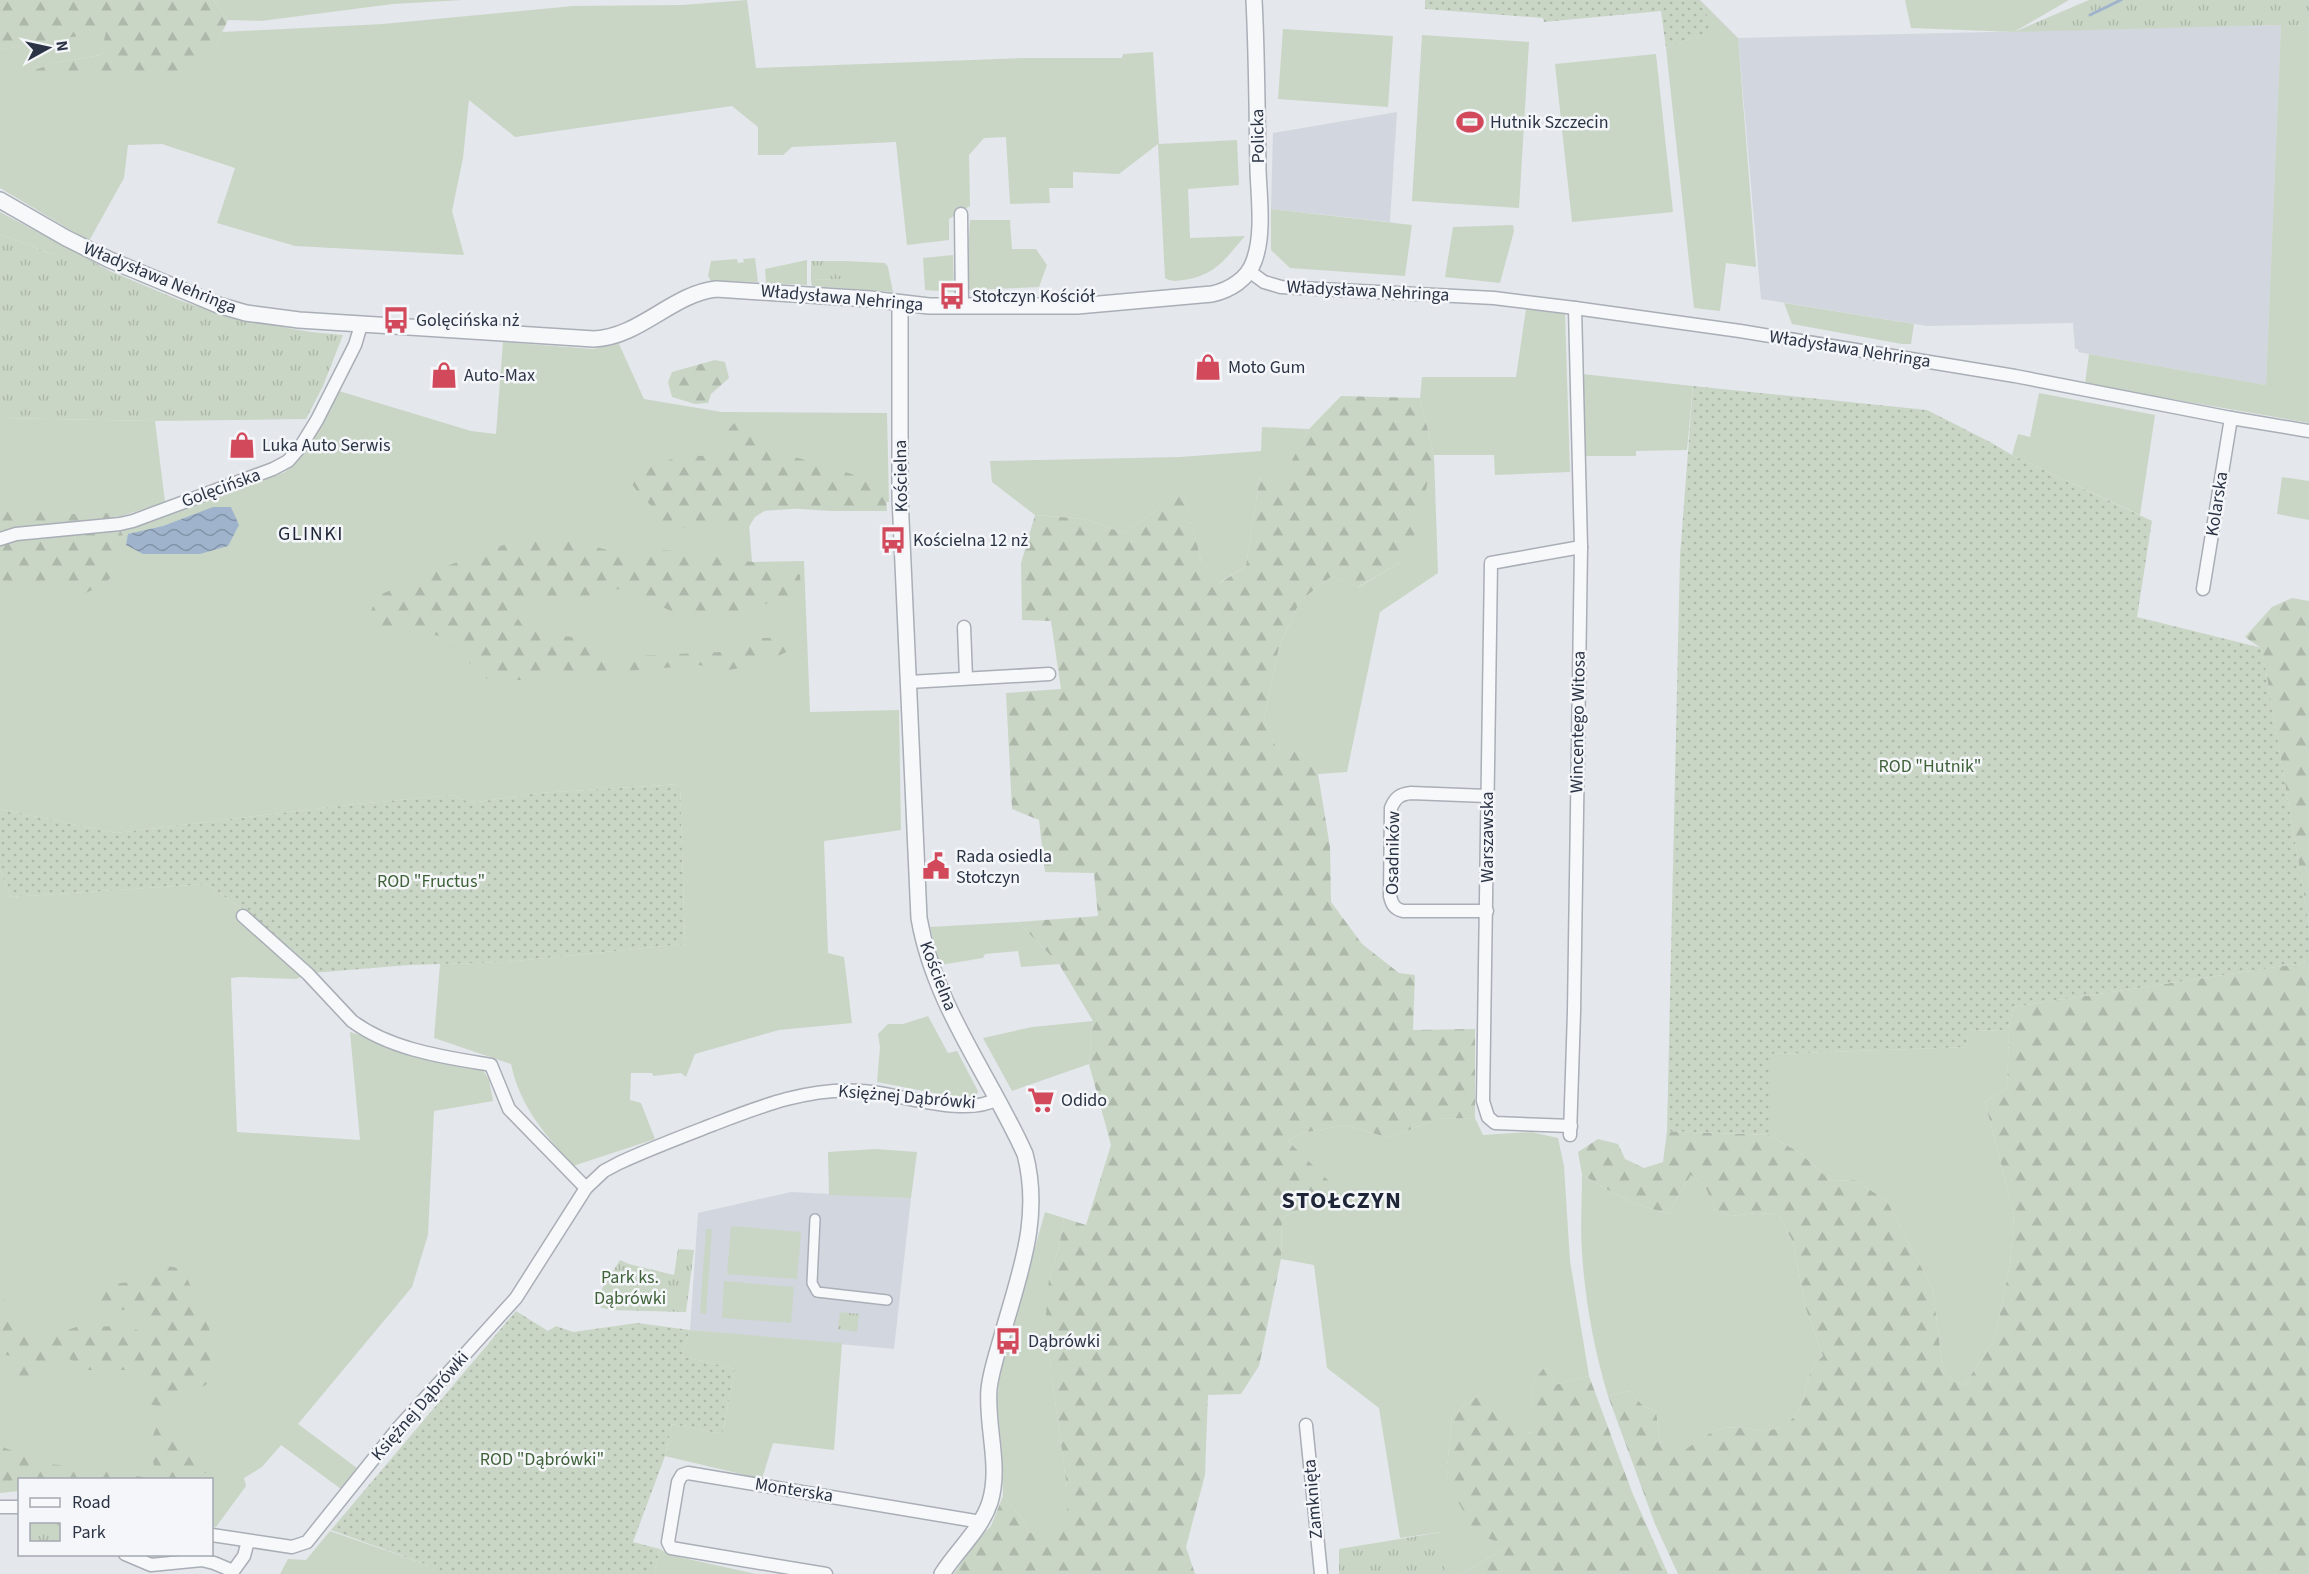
<svg xmlns="http://www.w3.org/2000/svg" width="2309" height="1574" font-family="'Source Sans 3',sans-serif">
<defs>
<pattern id="forest-firs" width="22" height="20" patternUnits="userSpaceOnUse" patternTransform="scale(1.5)"><rect width="22" height="20" fill="#c9d6c5"/><path d="M5 1l3.5 6h-7zM16 11l3.5 6h-7z" fill="#adb8ab"/></pattern>
<pattern id="park-tufts" width="24" height="20" patternUnits="userSpaceOnUse" patternTransform="scale(1.5)"><rect width="24" height="20" fill="#c9d6c5"/><path d="M3 7l-1-3M5 7V3M7 7l1-3M15 17l-1-3M17 17v-4M19 17l1-3" fill="none" stroke="#adb8ab"/></pattern>
<pattern id="garden-dots" width="8" height="8" patternUnits="userSpaceOnUse" patternTransform="scale(1.5)"><rect width="8" height="8" fill="#c9d6c5"/><path d="M2 2h.1M6 6h.1" fill="none" stroke="#adb8ab" stroke-width="1.8" stroke-linecap="round"/></pattern>
<pattern id="water-waves" width="16" height="10" patternUnits="userSpaceOnUse" patternTransform="scale(1.5)"><rect width="16" height="10" fill="#9fb4cc"/><path d="M0 5q4-4 8 0t8 0" fill="none" stroke="#8293a7"/></pattern>
</defs>
<rect width="100%" height="100%" fill="#e4e7ec"/>
<g fill="#d2d6de">
<polygon points="2281,25 2266,385 2078,352 2078,349 2075,349 2073,323 1927,326 1761,299 1738,38"/>
<polygon points="1397,112 1390,222 1271,209 1273,133"/>
<polygon points="791,1192 911,1198 894,1349 690,1330 698,1213"/>
</g>
<g fill="#c9d6c5">
<polygon points="213,0 463,0 393,4 261,21 228,20"/>
<path d="M747,0L756,68L1024,58H1122L1123,54L1153,52L1159,144L1237,140L1239,185L1188,189L1190,238L1245,236C1225,259 1216,275 1184,280C1176,281 1172,282 1165,278L1158,144L1119,174L1073,172V188H1049L1050,203L1010,204L1006,137L984,138L969,155L970,206L949,219V240L907,245L896,142L792,147L783,155H758V127L732,106L515,137L469,100L463,158L452,211L464,255L295,246L217,223L235,168L162,144L128,145L124,178L89,241L0,188V50L107,30L101,55L54,63L33,71L216,45L222,32L383,24L573,6L682,5Z"/>
<polygon points="1700,0 1738,38 1756,267 1726,263 1720,311 1694,308 1666,48 1713,31"/>
<polygon points="1905,0 2069,0 2014,32 1911,28"/>
<polygon points="2281,25 2309,26 2309,423 2085,384 2089,354 2266,385"/>
<polygon points="1283,29 1393,36 1388,107 1278,99"/>
<polygon points="1422,35 1529,42 1519,208 1412,201"/>
<polygon points="1656,54 1673,212 1572,222 1555,64"/>
<polygon points="1271,209 1412,225 1405,276 1290,268 1271,250"/>
<polygon points="0,212 81,255 54,255 0,234"/>
<polygon points="970,220 1010,220 1012,249 1036,249 1047,265 1039,287 969,290 966,283"/>
<polygon points="1513,225 1514,231 1500,283 1445,277 1453,227"/>
<polygon points="953,255 954,292 925,290 923,258"/>
<polygon points="755,258 758,282 711,281 708,276 711,261 737,259 738,263 744,262 743,259"/>
<polygon points="807,260 807,285 766,283 765,269"/>
<polygon points="845,261 885,263 888,267 893,292 812,286 811,280 845,279"/>
<polygon points="1784,303 1914,324 1911,344 1902,344 1792,324"/>
<polygon points="1526,309 1565,314 1570,472 1495,475 1494,455 1434,455 1438,573 1380,612 1347,772 1318,774 1300,750 1276,747 1264,719 1279,647 1300,601 1332,576 1359,587 1399,563 1434,455 1420,398 1422,377 1516,377"/>
<path d="M503,342L593,349L619,344L644,399L722,412L887,413L889,502L748,512L752,562L804,561L810,712L899,710L901,830L824,841L828,953L844,957L852,1023L779,1030L695,1054L686,1077L681,1073L653,1076L652,1073H631L630,1100L641,1103L655,1139L573,1166C545,1134 520,1107 511,1064L434,1038L440,964L506,962L685,944L680,784L539,793L470,803L454,795L356,804L116,833L0,809V547L102,532L149,522L285,472L306,451L339,391L471,431L496,434Z"/>
<polygon points="1582,374 1693,386 1687,450 1636,451 1636,456 1584,456"/>
<polygon points="2039,393 2155,415 2140,515 2012,455 2018,434 2030,437"/>
<polygon points="0,418 155,421 165,502 122,516 54,522 0,531"/>
<polygon points="1262,427 1309,429 1278,487 1260,476 1246,566 1219,583 1201,560 1181,481 1154,512 1123,533 1086,519 1035,515 992,482 990,461 1180,457 1261,451"/>
<polygon points="2282,477 2309,481 2309,520 2277,514"/>
<polygon points="0,870 11,897 207,884 239,907 312,973 296,979 239,977 231,978 237,1132 360,1140 350,1032 434,1059 483,1070 489,1080 493,1101 434,1111 428,1235 412,1287 298,1424 357,1468 341,1489 281,1445 262,1467 244,1478 246,1486 216,1527 212,1526 212,1480 20,1480 19,1491 0,1493"/>
<polygon points="1018,922 1059,964 1021,967 1018,951 985,954 983,958 940,965 930,927"/>
<polygon points="928,1016 948,1053 957,1051 978,1091 976,1097 961,1098 877,1082 880,1047 878,1034 888,1024 903,1024"/>
<polygon points="1093,1021 1089,1064 1012,1091 983,1038 1032,1027"/>
<polygon points="2009,1030 2007,1088 1985,1102 2014,1214 2010,1265 1995,1338 1964,1386 1943,1373 1933,1290 1887,1201 1855,1180 1831,1181 1800,1153 1769,1135 1769,1054 1968,1047 1966,1031"/>
<polygon points="1475,1118 1483,1135 1531,1132 1558,1138 1564,1166 1570,1261 1589,1376 1555,1385 1547,1365 1532,1383 1534,1433 1510,1430 1482,1393 1452,1415 1446,1480 1507,1547 1461,1574 1445,1574 1441,1532 1400,1538 1379,1408 1327,1368 1314,1265 1281,1259 1282,1218 1303,1208 1334,1187 1288,1141 1302,1133 1345,1125 1389,1138 1437,1119"/>
<polygon points="875,1149 917,1152 911,1198 829,1195 828,1152"/>
<path d="M1582,1174C1612,1194 1635,1205 1670,1214L1677,1198L1691,1175L1705,1186L1715,1209L1731,1216L1756,1213L1778,1214L1793,1242L1806,1309L1823,1356C1820,1359 1816,1363 1814,1366C1804,1381 1807,1404 1793,1418C1768,1443 1745,1420 1718,1430C1703,1435 1688,1449 1675,1458L1660,1441L1656,1411L1643,1406L1630,1391L1608,1396C1594,1349 1585,1301 1582,1252C1580,1226 1582,1200 1582,1174Z"/>
<polygon points="1045,1212 1064,1218 1059,1247 1049,1278 1050,1364 1067,1488 1067,1529 1029,1533 1021,1517 1003,1496 1002,1452 997,1402 1000,1373"/>
<polygon points="731,1226 801,1232 797,1279 727,1274"/>
<polygon points="706,1229 712,1229 706,1314 700,1313"/>
<polygon points="724,1281 794,1287 791,1323 722,1318"/>
<polygon points="690,1330 842,1343 834,1450 773,1443 762,1479 665,1456 672,1424 722,1434 735,1369 681,1356"/>
<polygon points="330,1531 425,1564 436,1574 280,1574 288,1559 306,1560"/>
<polygon points="660,1549 670,1555 756,1574 654,1574"/>
</g>
<g fill="url(#forest-firs)">
<polygon points="0,0 213,0 228,20 216,45 178,73 110,78 32,71 54,63 101,55 106,31 0,50"/>
<polygon points="715,360 725,362 729,378 711,394 708,403 695,404 672,397 668,382 672,372"/>
<polygon points="1341,396 1420,398 1434,455 1416,532 1399,563 1358,587 1332,576 1300,601 1279,647 1264,719 1276,747 1300,749 1318,774 1330,847 1331,902 1362,944 1399,973 1415,975 1413,1030 1475,1029 1475,1118 1437,1119 1389,1138 1345,1125 1302,1133 1288,1141 1335,1187 1303,1208 1282,1218 1281,1259 1259,1366 1241,1394 1208,1395 1205,1475 1186,1547 1195,1574 954,1574 972,1546 991,1526 1003,1496 1021,1517 1029,1533 1067,1528 1067,1488 1050,1364 1046,1315 1049,1278 1059,1247 1064,1218 1086,1225 1111,1145 1089,1064 1093,1021 1059,964 1018,922 1098,916 1094,873 1045,872 1039,820 1012,809 1006,693 1061,689 1051,621 1022,620 1021,563 1035,515 1086,519 1123,533 1154,512 1181,480 1201,560 1220,583 1246,566 1260,476 1278,486 1309,429"/>
<path d="M739,418C753,426 757,433 758,449C802,457 844,471 885,486L887,511H831L771,507L755,517L746,532L730,527L686,528L661,522C654,503 638,497 629,479L647,469L687,453L700,456L722,455L726,432Z"/>
<path d="M48,509L72,514L112,513L123,536C116,549 119,552 117,564C115,580 99,587 86,593C57,584 29,575 0,586V511Z"/>
<polygon points="514,541 570,541 629,555 665,550 789,567 800,575 801,587 795,602 776,600 734,616 697,611 675,613 623,588 579,598 516,597 513,612 526,630 584,639 612,657 720,652 762,638 788,638 789,651 760,664 729,670 699,665 508,681 487,679 441,636 411,632 381,632 366,624 377,596 447,566"/>
<polygon points="2292,598 2309,601 2309,924 2262,649 2245,637 2272,607"/>
<path d="M2309,962V1574H1678L1655,1524L1608,1396L1630,1391L1643,1406L1656,1411L1660,1441L1675,1457C1687,1449 1705,1434 1718,1430C1745,1420 1768,1443 1793,1418C1807,1404 1804,1381 1814,1366C1816,1362 1820,1359 1823,1356L1806,1309L1793,1242L1778,1214L1756,1213L1731,1216L1715,1209L1705,1186L1691,1175L1677,1198L1670,1214C1635,1205 1612,1194 1582,1174L1578,1152L1598,1139L1618,1144L1625,1159L1644,1168L1663,1162L1667,1131L1769,1135L1800,1153L1831,1181L1855,1180L1887,1201L1933,1290L1943,1373L1964,1386L1995,1338L2010,1265L2014,1214L1985,1102L2007,1088L2009,1030L2013,1007Z"/>
<polygon points="168,1266 183,1269 218,1349 212,1381 168,1408 147,1404 142,1370 86,1370 62,1354 24,1389 9,1382 23,1358 0,1354 0,1300 7,1301 19,1332 54,1335 76,1327 128,1326 154,1338 164,1332 144,1311 110,1309 93,1302 102,1285 140,1281"/>
<polygon points="1547,1364 1555,1385 1589,1376 1632,1492 1668,1574 1461,1574 1507,1547 1475,1532 1446,1480 1452,1415 1482,1393 1500,1395 1510,1429 1533,1433 1532,1383"/>
<path d="M157,1426C184,1438 195,1445 209,1472L184,1480H20L19,1488L0,1492V1443L5,1448L49,1464L107,1470L147,1478L154,1466L150,1442Z"/>
</g>
<g fill="url(#park-tufts)">
<polygon points="2089,0 2309,0 2309,26 2281,25 2014,32"/>
<polygon points="0,234 54,255 81,255 110,271 179,300 240,320 311,332 343,335 323,386 306,419 155,421 0,418"/>
<polygon points="811,261 845,261 846,279 811,280"/>
<polygon points="678,1249 694,1250 686,1312 610,1310 600,1307 598,1295 620,1260 629,1264 674,1275"/>
<polygon points="840,1312 859,1314 857,1332 838,1329"/>
<polygon points="1442,1532 1445,1574 1339,1574 1339,1549"/>
</g>
<g fill="url(#garden-dots)">
<polygon points="1425,0 1700,0 1714,31 1666,48 1661,11 1544,22 1543,18 1425,9"/>
<polygon points="1693,386 1927,410 1990,442 2012,455 2152,521 2137,617 2262,648 2309,924 2309,962 2013,1007 2009,1030 1967,1031 1968,1047 1769,1054 1769,1135 1667,1131 1680,556"/>
<polygon points="680,784 685,944 506,962 409,965 312,973 239,907 207,884 11,897 0,870 0,809 116,833 356,804 454,795 470,803 539,793"/>
<polygon points="516,1311 548,1331 556,1326 573,1332 637,1323 690,1330 681,1356 735,1369 722,1434 672,1424 665,1456 633,1542 660,1549 654,1574 436,1574 425,1564 331,1530"/>
</g>
<polygon fill="url(#water-waves)" points="213,507 231,507 239,525 228,546 200,554 143,554 126,545 128,534 163,526"/>
<g fill="none" stroke-linecap="round" stroke-linejoin="round">
<polyline stroke="#9fb4cc" stroke-width="3" points="2090,15 2121,0"/>
<defs>
<polyline id="pedestrian" points="815,1219 812,1283 817,1292 887,1300"/>
<g id="minor">
<polyline points="961,214 962,306"/>
<polyline points="1249,271 1264,282 1281,287 1494,298 1575,308 1740,331 2015,376 2231,418 2309,431"/>
<polyline points="0,539 16,534 120,524 133,521 273,469 288,461 301,446 317,420 355,345 361,325"/>
<polyline points="2203,589 2231,418"/>
<polyline points="964,627 966,678"/>
<polyline points="909,682 1049,674"/>
<path d="M1487,911H1403C1395,909 1392,905 1390,896L1391,808C1395,798 1400,794 1411,793L1487,796"/>
<path d="M243,916L308,974L352,1021C391,1050 444,1057 491,1065L509,1109L586,1188"/>
<polyline points="1571,1126 1495,1123 1488,1117 1483,1101 1491,563 1581,547"/>
<polyline points="1570,1135 1574,1012 1581,547 1575,308"/>
<polyline points="1306,1425 1321,1574"/>
<polyline points="0,1507 20,1507"/>
<path d="M212,1535L292,1547L307,1542L399,1427L516,1298L586,1188L604,1171L619,1163C649,1149 681,1137 712,1125C761,1106 809,1087 862,1091C900,1093 964,1118 997,1099"/>
<polyline points="125,1554 151,1565 202,1560 214,1563 233,1571"/>
<polyline points="231,1574 244,1556 248,1541"/>
<polyline points="826,1574 671,1548 668,1542 678,1482 682,1475 688,1473 981,1522"/>
</g>
<g id="tertiary">
<path d="M0,200L66,238L110,260L218,305L246,313L299,320L594,339C640,337 672,294 716,289L870,299L929,306H1077L1212,294C1230,290 1248,279 1254,261C1264,234 1259,198 1258,170C1257,113 1257,57 1254,0"/>
<path d="M900,304V497L919,918C934,1005 990,1076 1025,1154C1042,1219 1019,1274 1002,1336C997,1354 991,1371 989,1389C986,1426 1001,1466 990,1502C981,1530 957,1550 942,1574"/>
</g>
</defs>
<use href="#pedestrian" stroke="#a9aeb7" stroke-width="12"/>
<use href="#minor" stroke="#a9aeb7" stroke-width="15"/>
<use href="#tertiary" stroke="#a9aeb7" stroke-width="18"/>
<use href="#pedestrian" stroke="#f7f8fa" stroke-width="9"/>
<use href="#minor" stroke="#f7f8fa" stroke-width="12"/>
<use href="#tertiary" stroke="#f7f8fa" stroke-width="15"/>
</g>
<defs>
<symbol id="stadium-bare" viewBox="-9 -9 18 18"><path d="M0-5a6.5 5 0 1 0 0 10a6.5 5 0 1 0 0-10ZM-3.5-1.8h7v3.6h-7Z" fill="#d1495b" stroke="#f4f6f9" stroke-width="2.5" paint-order="stroke"/></symbol>
<symbol id="bus-bare" viewBox="-9 -9 18 18"><path d="M-5-6H5V4H4V6H2V4H-2V6H-4V4H-5ZM-3.5-4V0h7V-4ZM-3.5 1.2v1.5H-2V1.2ZM2 1.2v1.5H3.5V1.2Z" fill="#d1495b" stroke="#f4f6f9" stroke-width="2.5" paint-order="stroke"/></symbol>
<symbol id="shop-bare" viewBox="-9 -9 18 18"><path d="M-5-2.5h2.3a2.7 3.5 0 0 1 5.4 0H5L5.5 6h-11ZM-1.5-2.5h3a1.5 2.3 0 0 0-3 0Z" fill="#d1495b" stroke="#f4f6f9" stroke-width="2.5" paint-order="stroke"/></symbol>
<symbol id="civic-bare" viewBox="-9 -9 18 18"><path d="M-.6-6.5H3V-4.5H.6V-3L4-1V1h2V6H-6V1h2V-1L-.6-3ZM-1.2 2.5V6h2.4V2.5Z" fill="#d1495b" stroke="#f4f6f9" stroke-width="2.5" paint-order="stroke"/></symbol>
<symbol id="supermarket-bare" viewBox="-9 -9 18 18"><path d="M-6-5.5h2.5l.6 2H6L4.5 2H-2.5L-4.4-4H-6ZM-1.5 3.2a1.3 1.3 0 1 0 .1 0ZM3 3.2a1.3 1.3 0 1 0 .1 0Z" fill="#d1495b" stroke="#f4f6f9" stroke-width="2.5" paint-order="stroke"/></symbol>
</defs>
<g fill-rule="evenodd">
<use href="#stadium-bare" x="1451" y="103" width="38" height="38"/>
<use href="#bus-bare" x="933" y="277" width="38" height="38"/>
<use href="#bus-bare" x="377" y="301" width="38" height="38"/>
<use href="#shop-bare" x="1189" y="348" width="38" height="38"/>
<use href="#shop-bare" x="425" y="356" width="38" height="38"/>
<use href="#shop-bare" x="223" y="426" width="38" height="38"/>
<use href="#bus-bare" x="874" y="521" width="38" height="38"/>
<use href="#civic-bare" x="917" y="847" width="38" height="38"/>
<use href="#supermarket-bare" x="1022" y="1081" width="38" height="38"/>
<use href="#bus-bare" x="989" y="1322" width="38" height="38"/>
</g>
<g text-anchor="middle" dominant-baseline="central" stroke-width="5" stroke-linejoin="round" paint-order="stroke">
<g font-size="18" fill="#2b3445" stroke="#f4f6f9" text-anchor="start">
<text x="1490" y="122">Hutnik Szczecin</text>
<text x="972" y="296">Stołczyn Kościół</text>
<text x="416" y="320">Golęcińska nż</text>
<text x="1228" y="367">Moto Gum</text>
<text x="464" y="375">Auto-Max</text>
<text x="262" y="445">Luka Auto Serwis</text>
<text x="913" y="540">Kościelna 12 nż</text>
<text x="956" y="856">Rada osiedla<tspan x="956" dy="21">Stołczyn</tspan></text>
<text x="1061" y="1100">Odido</text>
<text x="1028" y="1341">Dąbrówki</text>
</g>
<g font-size="18" fill="#2b3445" stroke="#f4f6f9">
<text transform="translate(1258 136) rotate(-91)">Policka</text>
<text transform="translate(160 278) rotate(22)">Władysława Nehringa</text>
<text transform="translate(1368 291) rotate(3)">Władysława Nehringa</text>
<text transform="translate(842 298) rotate(5)">Władysława Nehringa</text>
<text transform="translate(1850 349) rotate(9)">Władysława Nehringa</text>
<text transform="translate(901 476) rotate(-91)">Kościelna</text>
<text transform="translate(221 488) rotate(-20)">Golęcińska</text>
<text transform="translate(2217 504) rotate(-81)">Kolarska</text>
<text transform="translate(1578 722) rotate(-89)">Wincentego Witosa</text>
<text transform="translate(1487 837) rotate(-90)">Warszawska</text>
<text transform="translate(1393 853) rotate(-89)">Osadników</text>
<text transform="translate(938 976) rotate(69)">Kościelna</text>
<text transform="translate(907 1097) rotate(5)">Księżnej Dąbrówki</text>
<text transform="translate(420 1406) rotate(-49)">Księżnej Dąbrówki</text>
<text transform="translate(794 1490) rotate(9)">Monterska</text>
<text transform="translate(1313 1499) rotate(-95)">Zamknięta</text>
</g>
<g font-size="18" fill="#3f6138" stroke="#f4f6f9">
<text x="1930" y="766">ROD "Hutnik"</text>
<text x="431" y="881">ROD "Fructus"</text>
<text x="630" y="1277">Park ks.<tspan x="630" dy="21">Dąbrówki</tspan></text>
<text x="542" y="1459">ROD "Dąbrówki"</text>
</g>
<g font-size="20" letter-spacing="1.5" fill="#1d2536" stroke="#f4f6f9">
<text x="311" y="534">GLINKI</text>
</g>
<g font-size="24" font-weight="bold" letter-spacing="1.5" fill="#1d2536" stroke="#f4f6f9">
<text x="1342" y="1200">STOŁCZYN</text>
</g>
</g>
<rect x="18" y="1478" width="195" height="78" fill="#f4f6f9" stroke="#a4a8b1" stroke-width="1.5"/>
<rect x="30" y="1498" width="30" height="9" fill="#f7f8fa" stroke="#a4a8b1" stroke-width="1.5"/>
<text x="72" y="1508" font-size="18" fill="#2b3445">Road</text>
<rect x="30" y="1523" width="30" height="18" fill="url(#park-tufts)" stroke="#a4a8b1" stroke-width="1.5"/>
<text x="72" y="1538" font-size="18" fill="#2b3445">Park</text>
<g transform="translate(48 48) rotate(82)" stroke="#f4f6f9" stroke-width="4.5" paint-order="stroke">
<path d="M0-4.5L10 22L0 15L-10 22Z" fill="#2b3445"/>
<text y="-9" font-size="16" font-weight="bold" text-anchor="middle" fill="#2b3445">N</text>
</g>
</svg>
